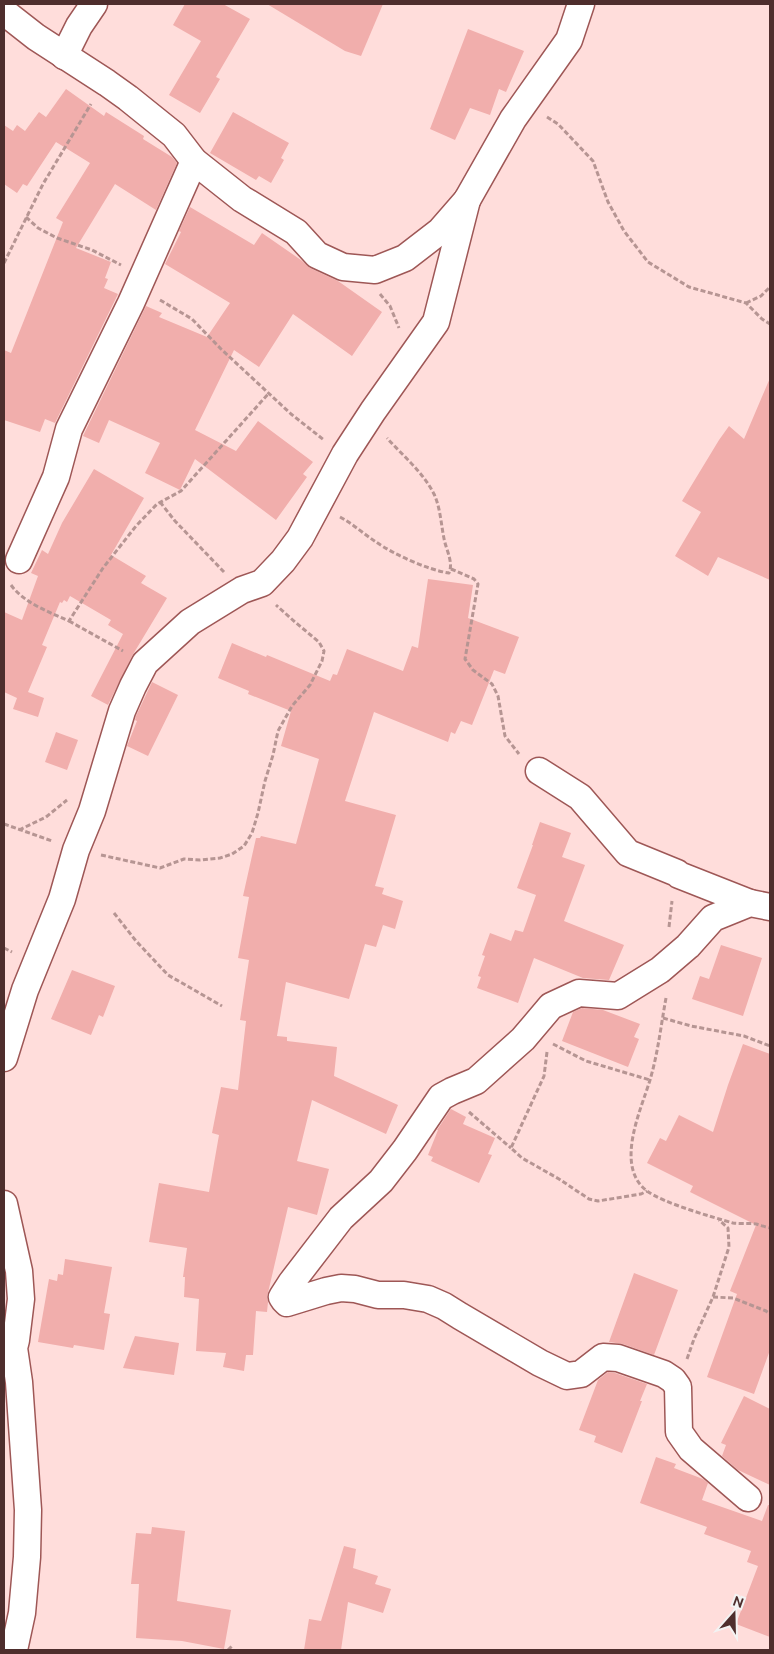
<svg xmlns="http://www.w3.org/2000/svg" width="774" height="1654" font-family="Ubuntu,sans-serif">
<rect width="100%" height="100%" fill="#ffdddb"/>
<g fill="#f1aeac">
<polygon points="185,4 223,4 250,19 216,77 220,79 200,113 169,95 201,41 173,25"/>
<polygon points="267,4 383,4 361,56 345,51"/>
<polygon points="468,29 524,51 506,92 499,89 490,115 470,108 455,140 430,129"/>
<polygon points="66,89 104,116 106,112 144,136 143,139 172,157 177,163 156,210 115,184 76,248 111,262 105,278 108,279 104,288 118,294 55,423 45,419 40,432 4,420 4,350 11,353 63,222 56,218 90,163 56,142 27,186 23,184 17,193 4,184 4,125 13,131 17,125 25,131 39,112 46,117"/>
<polygon points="233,112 289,143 281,158 284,160 271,183 259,176 256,180 210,153"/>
<polygon points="190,207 254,245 262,233 301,260 310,268 338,281 382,312 352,356 293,314 259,367 234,350 195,430 236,451 258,421 313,462 303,474 307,477 276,520 195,459 180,490 145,473 160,443 109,420 99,443 83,436 146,306 162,313 159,317 207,337 230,303 165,264 181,232 179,231"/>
<polygon points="770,378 770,580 718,557 708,576 675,556 701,512 682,501 719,440 729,426 744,439"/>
<polygon points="94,469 144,498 111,555 146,576 141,583 167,598 132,656 108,705 91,696 123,634 108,625 111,620 70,596 67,602 64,600 62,603 60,602 42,645 47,647 28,692 44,698 38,717 13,709 17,698 4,692 4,612 22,620 38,576 31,573 42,550 48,554 62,523"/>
<polygon points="428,579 473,585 468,618 519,637 505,674 494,670 472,725 461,721 455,734 451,732 448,742 374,712 345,801 396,815 375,886 384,888 382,894 403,901 395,929 383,925 376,947 365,944 349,999 286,982 277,1036 287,1037 287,1041 337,1047 334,1076 398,1105 386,1134 312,1100 297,1161 329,1169 317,1215 288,1207 267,1297 268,1302 267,1312 256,1311 253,1355 246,1355 244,1371 223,1367 226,1353 196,1351 199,1299 184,1297 185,1277 183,1277 187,1248 149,1242 159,1183 209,1192 219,1135 212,1133 221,1087 238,1090 246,1021 240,1020 249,960 238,958 249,897 243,896 256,838 260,838 261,836 296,844 319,759 281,746 291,711 248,694 249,691 218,678 232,643 266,657 267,655 330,681 333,674 337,675 347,649 403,671 412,646 418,648"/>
<polygon points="152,682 178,695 148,756 127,746 137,721 135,720 136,716"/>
<polygon points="56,732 78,740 67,770 45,762"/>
<polygon points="540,822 571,833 562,857 585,865 564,921 624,945 609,980 583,978 534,958 518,1003 477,988 481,977 478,976 485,956 482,955 490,933 511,941 515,930 523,932 536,895 517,888 533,845 532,845"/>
<polygon points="721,945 762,958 743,1016 692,999 700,976 709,979"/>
<polygon points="72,970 115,986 103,1017 99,1015 91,1035 51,1019"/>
<polygon points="582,1008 603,1010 640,1024 634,1037 639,1039 628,1067 562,1041 573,1012"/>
<polygon points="743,1044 770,1054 770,1350 754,1394 707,1377 737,1294 730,1291 756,1225 690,1192 693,1186 647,1163 660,1138 666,1141 679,1115 713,1132 728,1085"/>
<polygon points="451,1109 466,1117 463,1124 495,1138 488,1154 492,1155 479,1183 431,1161 433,1157 428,1155 438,1130 437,1130"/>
<polygon points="65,1259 112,1267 104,1313 110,1314 104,1350 74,1345 73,1348 38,1342 49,1279 57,1281 58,1274 63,1275"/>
<polygon points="634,1273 678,1290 654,1355 623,1344 609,1342"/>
<polygon points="135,1336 179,1343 174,1375 123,1368"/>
<polygon points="608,1372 615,1373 647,1384 640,1401 642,1401 622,1453 594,1442 596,1436 579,1430 598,1380"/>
<polygon points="744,1396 770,1409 770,1485 738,1470 722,1456 726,1445 721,1443"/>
<polygon points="656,1457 676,1464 674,1468 703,1479 708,1483 702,1500 762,1521 768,1505 770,1505 770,1637 736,1624 758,1566 747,1562 751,1551 704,1534 707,1527 640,1503"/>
<polygon points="152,1527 185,1531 177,1601 231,1610 224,1649 182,1641 136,1638 139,1584 131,1584 136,1533 151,1534"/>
<polygon points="344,1546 356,1549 353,1568 378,1576 375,1584 391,1589 383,1613 348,1602 341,1650 304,1650 309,1619 321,1621"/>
</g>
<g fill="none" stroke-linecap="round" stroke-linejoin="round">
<defs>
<g id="minor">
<polyline points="4,12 36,37 107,83 128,98 174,135 194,161 242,199 296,232 317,255 343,267 375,270 405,258 440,231 467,200 513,119 569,40 581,4"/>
<polyline points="64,56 79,26 94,4"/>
<polyline points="19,560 56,477 69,429 131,303 194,161"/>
<polyline points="539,771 580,797 628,853 677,873 679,875 750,903"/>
<polyline points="4,1058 25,990 62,899 76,850 92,811 122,711 133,686 145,663 190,622 242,590 262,583 283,561 300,538 345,454 373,411 436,322 467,200"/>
<polyline points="4,1204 19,1271 21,1299 16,1340 14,1348 19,1382 28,1510 27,1557 22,1613 14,1650"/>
<polyline points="748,1498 691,1449 679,1432 678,1387 673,1380 664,1374 618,1358 603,1357 581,1374 567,1376 540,1363 460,1316 444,1306 428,1299 404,1295 378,1295 355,1289 341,1288 326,1291 287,1303 284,1300 282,1297 291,1283 341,1218 381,1181 405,1150 441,1097 452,1091 476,1081 523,1039 551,1006 579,993 618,996 660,970 688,946 713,918 750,903 770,907"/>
</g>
</defs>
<use href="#minor" stroke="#9e5756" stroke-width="29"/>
<g stroke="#b69593" stroke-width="3" stroke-dasharray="5 2.5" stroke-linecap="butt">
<polyline points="547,117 558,124 593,161 608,202 624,231 648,262 689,287 746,303 762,319 770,324"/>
<polyline points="26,217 38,228 57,238 92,250 121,265"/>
<polyline points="4,263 43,184 91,104"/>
<polyline points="380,294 390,306 399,328"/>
<polyline points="160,300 192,319 221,349 291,414 324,440"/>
<polyline points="746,303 761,296 770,287"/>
<polyline points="160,502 175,521 224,572"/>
<path d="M340,517C353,524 364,534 376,542C393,554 428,570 449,573C453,564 448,553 445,543C441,527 441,509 434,494C423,472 403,456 387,438"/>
<polyline points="451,569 474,579 478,584 465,659 473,670 492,684 498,696 505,736 519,754"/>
<path d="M11,585C24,603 49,612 69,621L103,568L136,526L157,504L181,491L269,393"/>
<polyline points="69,621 123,651"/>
<polyline points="4,824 52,841"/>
<polyline points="19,830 46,817 67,800"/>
<polyline points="101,855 160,868 184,859 200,860 220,858 232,854 244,846 252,833 258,813 265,781 273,755 278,731 292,706 310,685 322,661 324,651 319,642 295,622 276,605"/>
<polyline points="114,913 136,941 168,975 222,1006"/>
<polyline points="669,927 672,901"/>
<polyline points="4,948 12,952"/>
<path d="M666,998C661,1025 658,1053 650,1080C641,1110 614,1166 647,1191C663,1203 712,1217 733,1223C740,1224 748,1223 756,1224C760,1225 765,1227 770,1228"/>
<polyline points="663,1018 691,1026 744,1036 770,1046"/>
<polyline points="553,1044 586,1061 650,1080"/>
<polyline points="547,1052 544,1076 511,1148 522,1158 559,1179 589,1199 598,1201 641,1194 647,1191"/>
<polyline points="469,1112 511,1148"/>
<polyline points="713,1297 733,1298 766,1311 770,1314"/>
<polyline points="687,1359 694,1339 713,1297 729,1247 728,1228 719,1220"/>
<polyline points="228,1650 232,1646"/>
</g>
<use href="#minor" stroke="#fff" stroke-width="26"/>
</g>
<rect width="774" height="1654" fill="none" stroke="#4e2e2d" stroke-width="10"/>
<g transform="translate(734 1614) rotate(20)" stroke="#f3f3f3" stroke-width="4" paint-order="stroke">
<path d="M0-4L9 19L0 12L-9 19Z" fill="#4e2e2d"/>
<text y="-8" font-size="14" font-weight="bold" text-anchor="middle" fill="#4e2e2d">N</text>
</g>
</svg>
